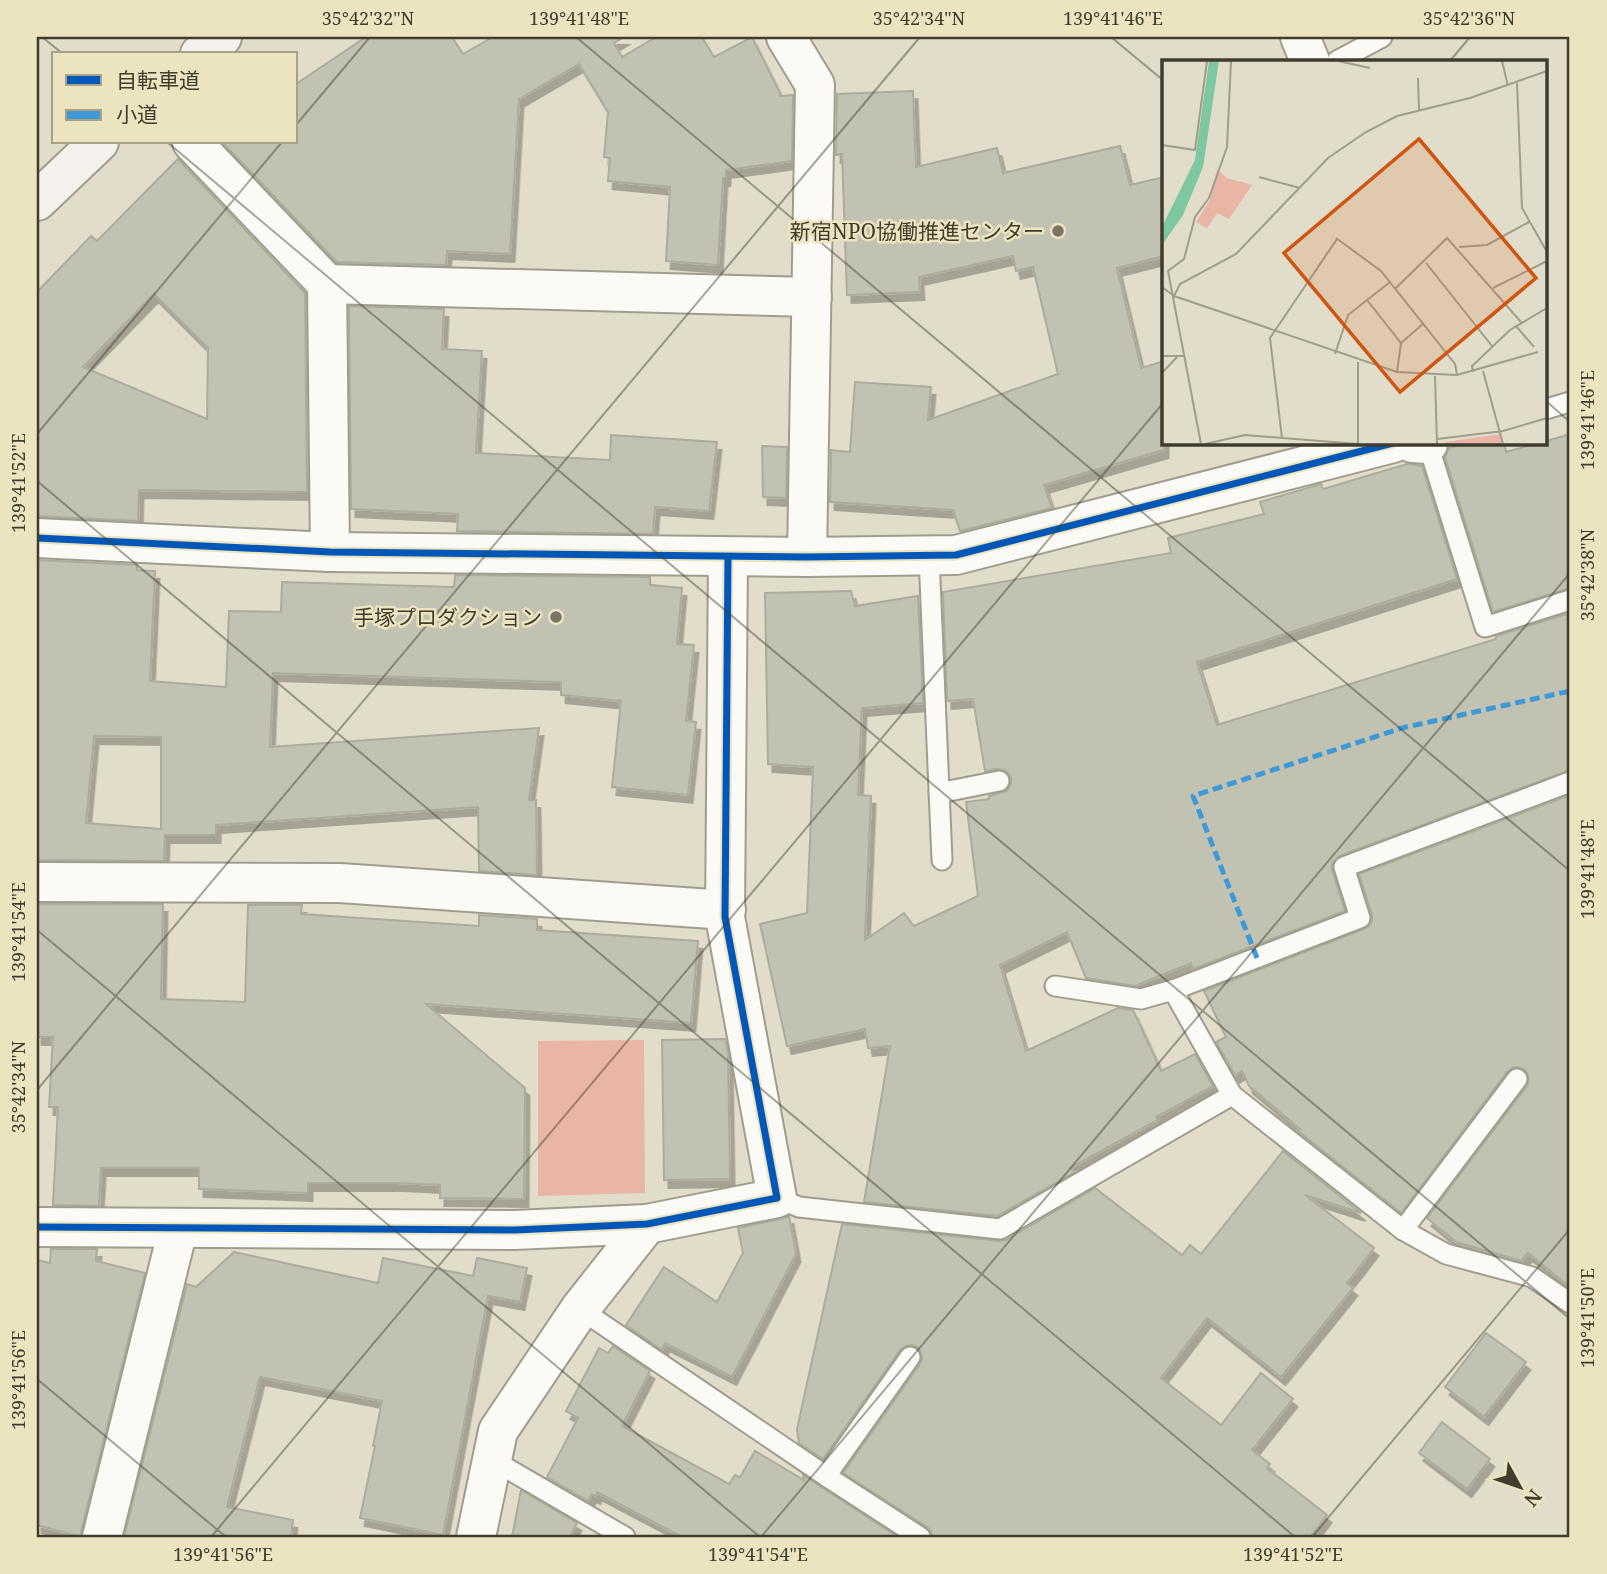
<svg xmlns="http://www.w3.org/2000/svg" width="1607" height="1574" font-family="'Noto Serif','Noto Sans JP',serif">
<defs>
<filter id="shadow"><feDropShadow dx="4.5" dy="8" stdDeviation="0" flood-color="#0004"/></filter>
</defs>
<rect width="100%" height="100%" fill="#e2ddca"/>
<polygon fill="#e9b5a5" points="644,1040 645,1193 538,1196 538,1041"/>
<g fill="#c2c2b3" stroke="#acac9d" stroke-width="2" fill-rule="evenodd" filter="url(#shadow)">
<polygon points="366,37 452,37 463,54 493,37 624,37 614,43 622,57 656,37 702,37 714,57 752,37 779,91 780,96 793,95 792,161 726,170 726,178 723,178 718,265 666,261 670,187 608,181 610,158 604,157 608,112 579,64 519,99 510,254 447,251 446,265 337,262 222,142 296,142 296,84"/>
<polygon points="913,91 916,167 997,148 1003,173 1120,146 1130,185 1164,177 1164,256 1117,268 1141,368 1164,361 1164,450 1044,485 1052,508 960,531 953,510 830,502 831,450 850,452 855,382 931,387 928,420 1058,374 1033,267 1016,271 1013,256 919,277 920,292 847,295 842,154 836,155 837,94"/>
<path d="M178,159L305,293L307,492L139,490L138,521L37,516V292L91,236L97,241ZM154,294L208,348L207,419L83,367Z"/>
<polygon points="349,306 444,309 442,349 482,351 476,453 610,460 611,435 717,442 709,511 655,507 653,534 457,531 458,514 351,509"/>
<polygon points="1570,434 1570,588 1493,612 1445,457 1449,448 1468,443 1504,443 1506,452 1539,443 1546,443 1546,441"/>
<polygon points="762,446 787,447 786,498 763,497"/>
<polygon points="1407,464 1422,466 1457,579 1197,662 1217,725 1496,639 1496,636 1570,613 1570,770 1339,856 1332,864 1332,870 1345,911 1193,969 1191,963 1135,986 1086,978 1067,932 1000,965 1026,1051 1118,1008 1133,1010 1161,1071 1195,1054 1213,1086 1156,1117 1158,1120 1070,1168 1075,1172 997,1216 864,1202 890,1046 868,1048 865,1029 787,1046 760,924 807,913 813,767 768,764 765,593 851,591 855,606 918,596 923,703 862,708 858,795 871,796 865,940 904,913 914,926 978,896 966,802 989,799 989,796 1007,791 1011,784 1011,779 1009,773 1004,770 997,769 985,771 973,699 947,701 943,592 1171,553 1168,538 1264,514 1260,502 1321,484 1323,489"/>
<path d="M37,560L137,565V570L155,571L150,681L226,687L229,611L281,612L282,582L454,587L455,575L650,577V585L682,588L677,644L694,645L686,721L696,722L688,795L612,787L621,701L561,695V682L273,673L270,747L539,728L529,800H536L537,875L479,871L478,807L216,825V835H165L164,861L37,860ZM94,736L161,737V829L86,823Z"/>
<polygon points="1570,795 1570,1287 1528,1253 1521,1261 1456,1242 1427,1218 1527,1086 1529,1080 1528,1075 1525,1070 1518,1067 1512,1068 1507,1072 1401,1213 1298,1131 1300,1129 1249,1086 1242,1071 1235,1075 1216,1042 1226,1037 1204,991 1364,929 1369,926 1372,921 1372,915 1359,874"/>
<polygon points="37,904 163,904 161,999 245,1002 248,905 302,905 301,914 479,926 479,915 537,919 537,930 698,941 691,1023 426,1004 525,1088 524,1199 440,1198 440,1185 398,1183 308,1183 308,1193 199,1189 199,1168 101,1168 99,1206 53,1205 58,1107 49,1107 53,1037 37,1037"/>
<polygon points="725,1039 728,1052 730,1179 664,1180 662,1040"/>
<polygon points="1283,1151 1361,1213 1305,1195 1374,1248 1347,1283 1353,1288 1281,1377 1207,1318 1161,1378 1221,1425 1261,1373 1293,1399 1252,1450 1270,1464 1267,1468 1327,1515 1310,1537 932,1537 931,1531 927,1527 843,1473 920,1364 922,1359 921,1353 918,1347 912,1345 906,1346 900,1350 823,1459 799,1443 797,1429 842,1224 999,1241 1006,1240 1095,1188 1182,1255 1190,1245 1201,1254"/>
<polygon points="789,1216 796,1254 732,1377 665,1343 662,1350 626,1325 664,1267 717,1302 743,1253 738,1228 781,1219"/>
<polygon points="51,1249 97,1249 96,1261 145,1273 81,1532 81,1537 37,1525 37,1260 50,1263"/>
<polygon points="234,1252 378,1283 383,1258 473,1276 477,1258 527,1268 520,1302 488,1296 443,1535 360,1518 375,1446 373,1446 382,1401 260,1377 227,1507 293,1520 291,1537 124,1537 187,1284 196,1287"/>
<polygon points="1486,1333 1526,1362 1484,1417 1445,1387"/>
<polygon points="613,1346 650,1371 622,1426 729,1484 735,1475 740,1477 755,1451 804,1480 803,1475 898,1537 682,1537 597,1492 596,1496 592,1494 588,1501 547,1477 578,1418 566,1411 599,1348 608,1353"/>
<polygon points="1442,1422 1490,1459 1467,1489 1419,1453"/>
<polygon points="521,1490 577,1523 570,1537 512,1537"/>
</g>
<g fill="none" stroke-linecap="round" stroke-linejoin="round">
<defs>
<g id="lane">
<polyline points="1337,61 1382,37"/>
<polyline points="1546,409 1570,402"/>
<polyline points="1431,443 1428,444 1485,627 1570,600"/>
<polyline points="929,556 942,860"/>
<polyline points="939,793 999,781"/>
<polyline points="1055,986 1141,999 1173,990"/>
<polyline points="1232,1095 1173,990 1360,918 1344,867 1570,782"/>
<polyline points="777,1198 799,1207 1000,1229 1232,1095 1403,1230 1446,1254 1532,1277 1570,1303"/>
<polyline points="1403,1230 1517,1079"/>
<polyline points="580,1309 826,1476 910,1357"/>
<polyline points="491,1459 625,1537"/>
<polyline points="826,1476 920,1537"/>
</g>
<g id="street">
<polyline points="786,37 815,85 807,557"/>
<polyline points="1300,37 1310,61"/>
<polyline points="192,142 327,284 330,552"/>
<polyline points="327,284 812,297"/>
<polyline points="1412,443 1428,444"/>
<polyline points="37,538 330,552 807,557 956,555 1393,443"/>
<polyline points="37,882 340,883 726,910"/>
<polyline points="37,1227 515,1230 647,1224 777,1198 725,917 728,557"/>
<polyline points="102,1537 178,1229"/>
<polyline points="476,1537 498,1431 580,1309 647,1224"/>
</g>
<g id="secondary">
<polyline points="200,54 222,37"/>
<polyline points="37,201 99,142"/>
</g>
</defs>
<use href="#lane" stroke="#a19d8e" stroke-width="23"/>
<use href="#street" stroke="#a19d8e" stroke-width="42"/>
<use href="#secondary" stroke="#a19d8e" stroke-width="42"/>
<use href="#lane" stroke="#fbfaf7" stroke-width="19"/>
<use href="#street" stroke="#fbfaf7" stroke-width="38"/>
<use href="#secondary" stroke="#f5f1ec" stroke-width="38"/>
<polyline stroke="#3f99d7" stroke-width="5" stroke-dasharray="10 5" stroke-linecap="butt" points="1257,958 1193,796 1402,728 1570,691"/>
<defs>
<g id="cycleway">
<polyline points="37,538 330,552 807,557 956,555 1393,443"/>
<polyline points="37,1227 515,1230 647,1224 777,1198 725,917 728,557"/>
</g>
</defs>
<use href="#cycleway" stroke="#ece3bf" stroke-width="11"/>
<use href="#cycleway" stroke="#0057b8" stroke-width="7"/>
</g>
<path fill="none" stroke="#403d2f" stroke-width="2" stroke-opacity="0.45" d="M42,37L63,54M576,37L1570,871M1111,37L1164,81M1450,61L1470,37M296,125L370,37M167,142L1570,1319M1546,401L1570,422M37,434L282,142M37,481L1295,1537M37,930L760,1537M37,1090L920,37M37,1379L226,1537M211,1537L1164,402M761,1537L1570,573M1312,1537L1570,1229"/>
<g fill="#797565" stroke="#ece3bf" stroke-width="2.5">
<circle cx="1058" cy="231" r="7"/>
<circle cx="556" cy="617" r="7"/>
</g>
<g text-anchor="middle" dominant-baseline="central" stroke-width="5" stroke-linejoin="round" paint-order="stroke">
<g font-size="21" fill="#403d2f" stroke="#ece3bf" text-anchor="end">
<text x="1044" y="231">新宿NPO協働推進センター</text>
<text x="542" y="617">手塚プロダクション</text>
</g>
</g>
<g transform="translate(1162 60)">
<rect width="385" height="385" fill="#e2ddca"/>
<path d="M55,109L65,118L90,125L67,159L55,153L45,168L34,162L48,140ZM339,374V384H283V382Z" fill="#e9b5a5"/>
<path d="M47,1H57L41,107L21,155L0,185V167L33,100Z" fill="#7dc89e"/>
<path fill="none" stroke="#a19d8c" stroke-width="2" d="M176,1L208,8M340,1L346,26M256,18L257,50M355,23L360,148L385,192M0,85L33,90L45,1M97,117L138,128M174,178L219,211L293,304L295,315M297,187L325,185L367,162M264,203L330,286M0,227L12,236L18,224L74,194L166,98L204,72L235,56L308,38L385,11M331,228L385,201M233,229L285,178L359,262M12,236L235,312L295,315L376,292M205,240L239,283M354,266L372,287M173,294L186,255L228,222M0,296H22M321,311L341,384M235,312L239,283L262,263M311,312L310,306L348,270L385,248M0,313L15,297M273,316L275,384M120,378L108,278L175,179M275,379L341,371L385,358M39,384L6,211L22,199L33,157L47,138L65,87L69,1M43,384L83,375L196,384M196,384V302"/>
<path fill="#cf5511" fill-opacity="0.15" stroke="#cf5511" stroke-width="3.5" d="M257,79L374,218L238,332L122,193Z"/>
<rect width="385" height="385" fill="none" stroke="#403d2f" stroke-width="3.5"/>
</g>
<rect width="1607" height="1574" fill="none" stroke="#ece3bf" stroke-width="77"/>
<rect x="52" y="52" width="245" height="91" fill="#ece3bf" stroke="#a7a185" stroke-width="2"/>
<rect x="66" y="75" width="35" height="10" fill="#0057b8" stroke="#a7a185" stroke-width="2"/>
<text x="116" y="88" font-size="21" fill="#403d2f">自転車道</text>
<rect x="66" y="110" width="35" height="10" fill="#3f99d7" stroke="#a7a185" stroke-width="2"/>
<text x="116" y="122" font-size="21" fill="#403d2f">小道</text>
<g transform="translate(1520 1487) rotate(130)" stroke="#ece3bf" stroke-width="5" paint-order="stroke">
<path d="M0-5L12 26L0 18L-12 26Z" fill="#403d2f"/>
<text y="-10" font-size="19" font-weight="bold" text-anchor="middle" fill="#403d2f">N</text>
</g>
<rect x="38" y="38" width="1530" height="1498" fill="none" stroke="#403d2f" stroke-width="2.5"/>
<g font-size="18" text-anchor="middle" fill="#403d2f">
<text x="368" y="25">35°42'32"N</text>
<text x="579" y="25">139°41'48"E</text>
<text x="919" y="25">35°42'34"N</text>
<text x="1113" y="25">139°41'46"E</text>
<text x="1469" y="25">35°42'36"N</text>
<text transform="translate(1588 420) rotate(-90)" y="6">139°41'46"E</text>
<text transform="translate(19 483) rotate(-90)" y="6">139°41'52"E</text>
<text transform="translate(1588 575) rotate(-90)" y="6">35°42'38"N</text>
<text transform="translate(1588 869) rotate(-90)" y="6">139°41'48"E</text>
<text transform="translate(19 932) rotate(-90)" y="6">139°41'54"E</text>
<text transform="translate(19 1087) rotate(-90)" y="6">35°42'34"N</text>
<text transform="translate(1588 1318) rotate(-90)" y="6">139°41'50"E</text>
<text transform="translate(19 1380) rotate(-90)" y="6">139°41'56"E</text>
<text x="223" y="1561">139°41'56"E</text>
<text x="758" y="1561">139°41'54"E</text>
<text x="1293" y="1561">139°41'52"E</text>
</g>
</svg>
